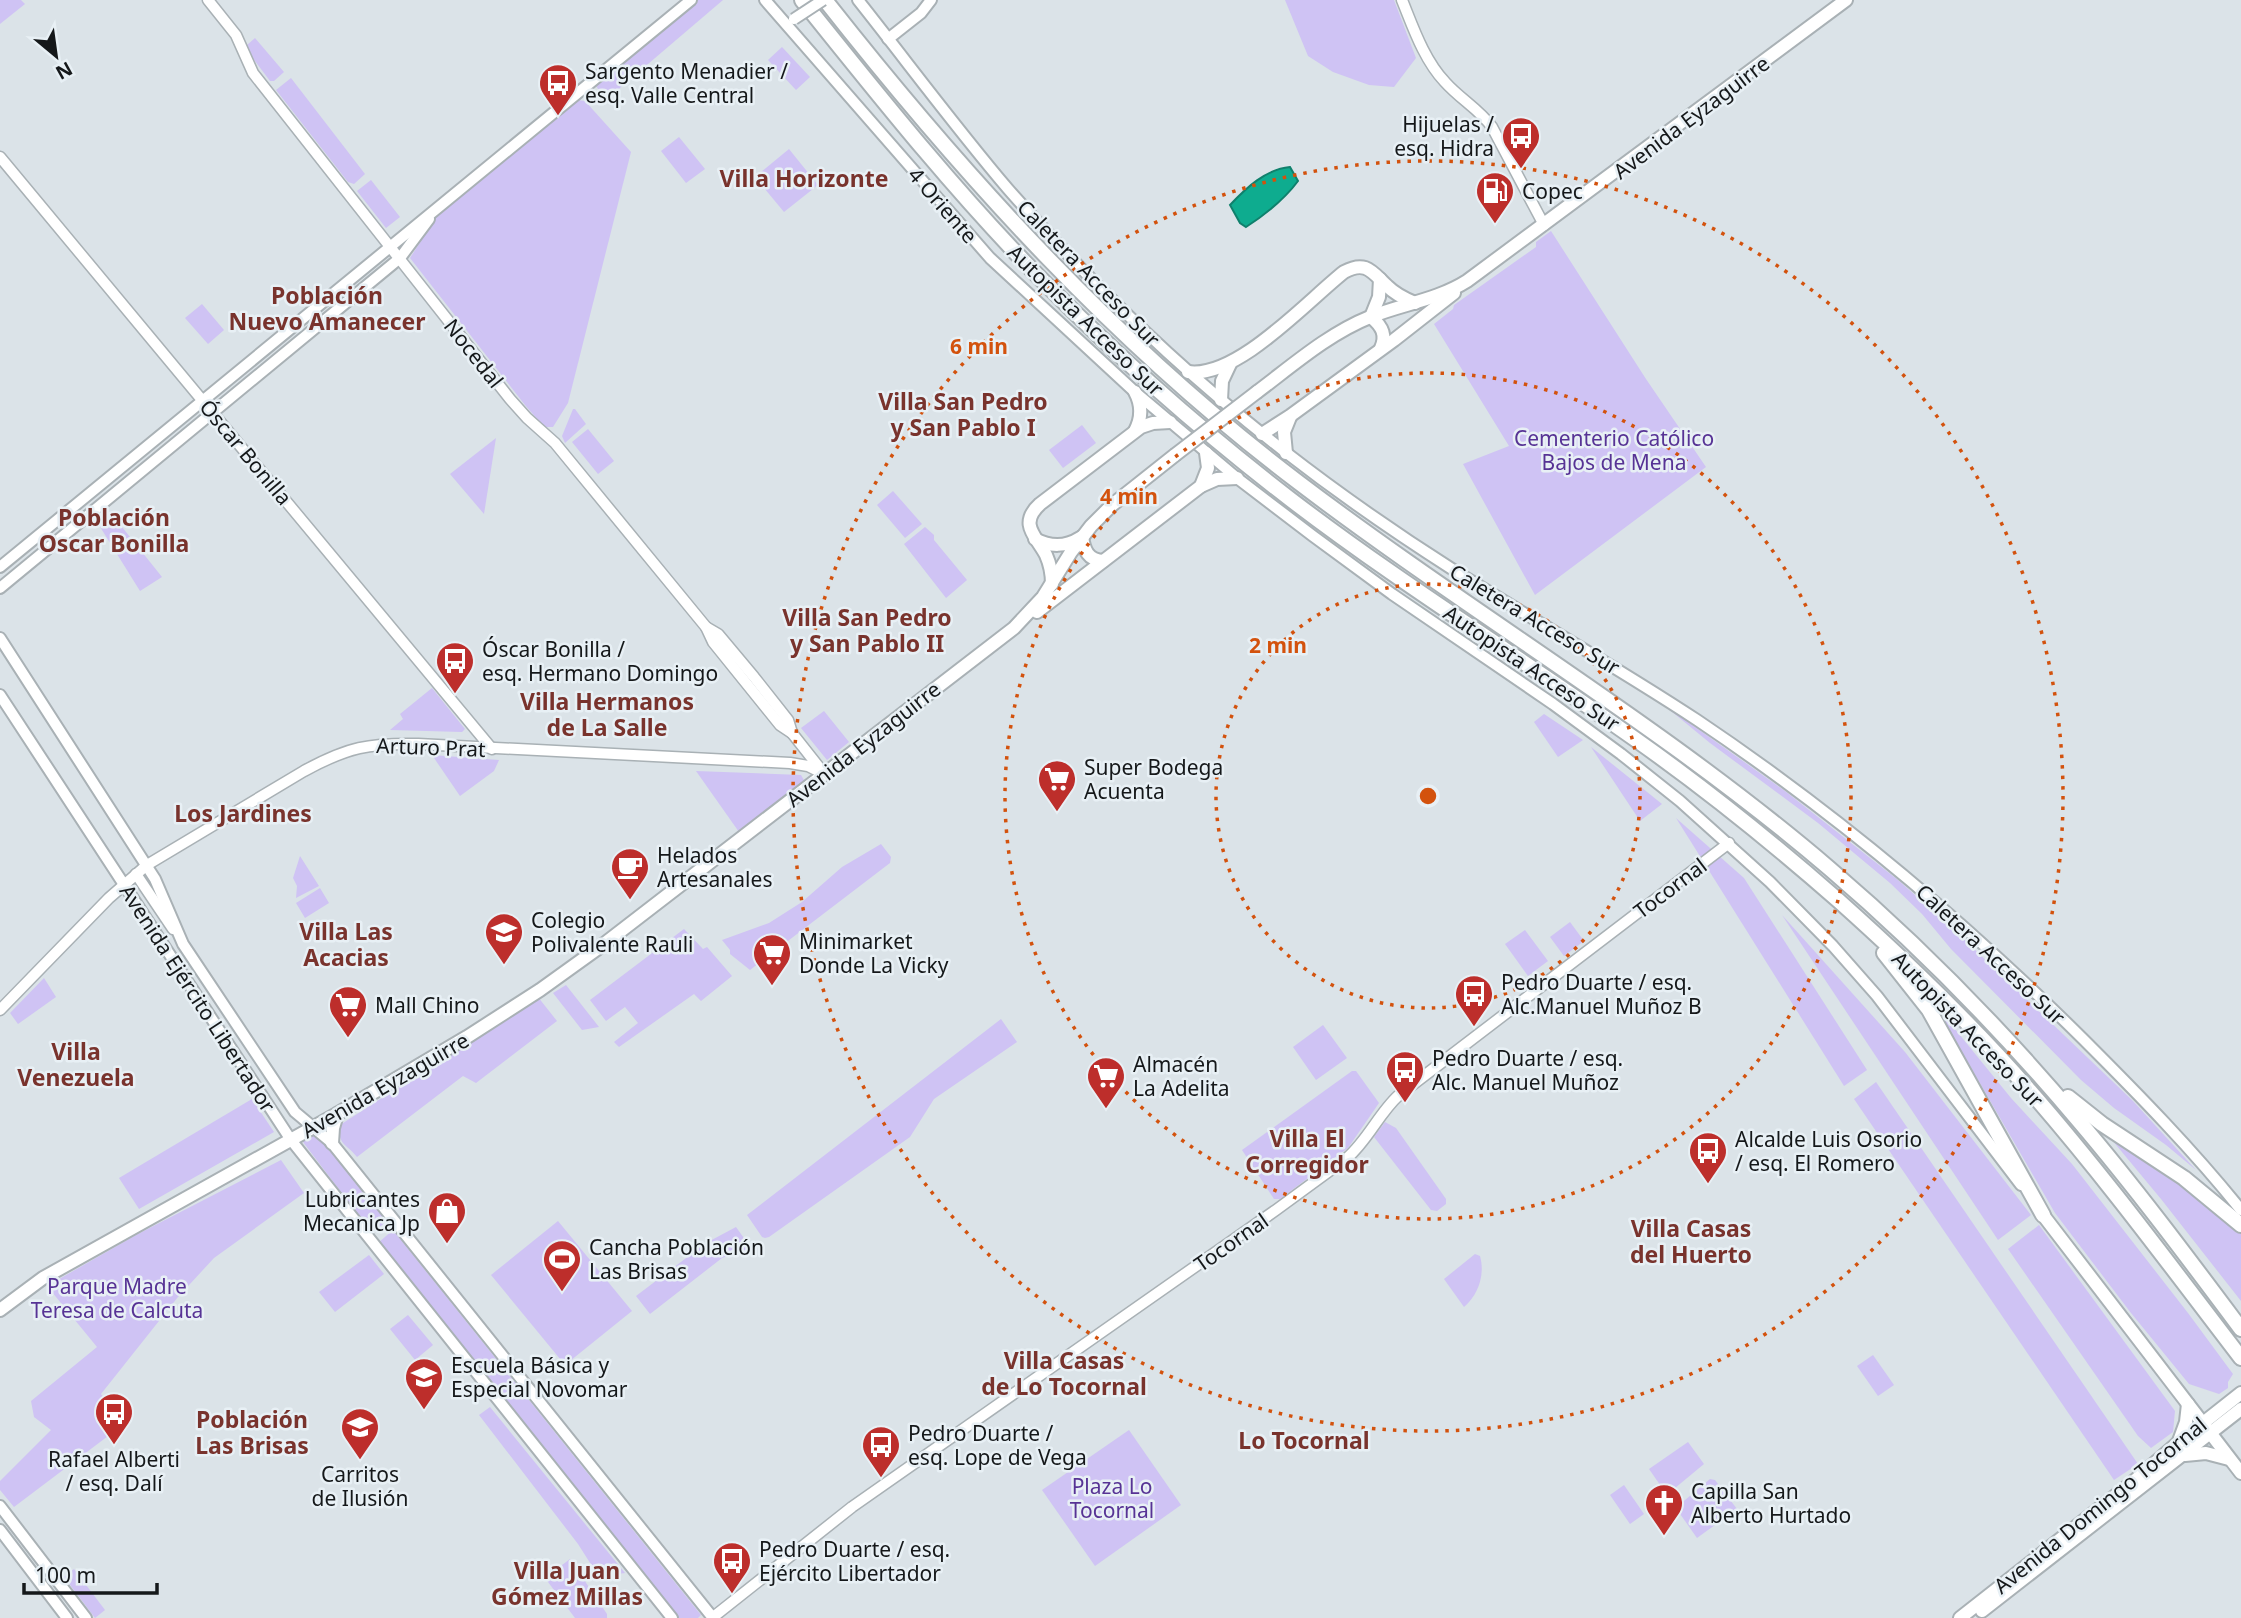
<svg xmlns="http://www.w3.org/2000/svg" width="2241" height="1618" font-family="'Noto Sans',sans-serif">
<rect width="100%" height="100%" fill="#dbe3e8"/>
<g fill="#cfc3f4">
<polygon points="0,0 21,0 25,4 0,24"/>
<polygon points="698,0 723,0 607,99 594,84"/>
<polygon points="1285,0 1394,0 1416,58 1394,87 1369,85 1333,72 1308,56"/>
<polygon points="255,38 284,72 274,81 270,81 252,57 247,45"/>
<polygon points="782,47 810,77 796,90 768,60"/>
<polygon points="291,78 365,174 354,184 348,182 276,90"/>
<polygon points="577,100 585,101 631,152 568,403 553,427 544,427 525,405 410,258 440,211"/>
<polygon points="679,137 705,169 686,183 661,151"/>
<polygon points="789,149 818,185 784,212 755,177"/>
<polygon points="371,180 400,217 386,228 357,191"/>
<polygon points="1551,231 1646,379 1706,467 1535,595 1463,464 1509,446 1434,324 1453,309 1454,305 1536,247 1536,242"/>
<polygon points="202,304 224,330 208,344 185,318"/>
<polygon points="573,409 575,409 586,424 565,443 562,436"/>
<polygon points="1082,425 1096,443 1063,468 1049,450"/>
<polygon points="588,429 614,461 598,474 572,442"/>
<polygon points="496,438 484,514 450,474"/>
<polygon points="893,491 922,524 905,538 877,505"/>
<polygon points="110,512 162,577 140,591 97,522"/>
<polygon points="925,527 934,535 934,540 967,580 946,598 904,544"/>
<polygon points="432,688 465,729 462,732 390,730 403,719 400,714"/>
<polygon points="1660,702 1785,791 1898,880 1950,926 2133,1101 2196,1170 2166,1145 2114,1108 2081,1080 1951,949 1922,914 1890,883 1818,823 1710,743"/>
<polygon points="824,711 849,742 827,760 801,728"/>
<polygon points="1544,714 1583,740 1558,757 1534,722"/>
<polygon points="1591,747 1662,804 1640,821"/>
<polygon points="432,755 499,760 494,771 460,796"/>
<polygon points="696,771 801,775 805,782 739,832"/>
<polygon points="1676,818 1744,878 1867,1070 1844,1086"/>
<polygon points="881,844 891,857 890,863 750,970 730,954 730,950 722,940 769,923 802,902 842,867"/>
<polygon points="300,856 319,886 296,898 297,886 293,878"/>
<polygon points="320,888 329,903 305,918 296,903"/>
<polygon points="1782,915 1905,1052 2031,1215 1998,1240"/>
<polygon points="1570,922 1584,941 1564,956 1550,937"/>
<polygon points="684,929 703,949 707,947 732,976 701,1001 694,994 619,1047 614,1042 638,1023 625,1007 606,1021 590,1000"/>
<polygon points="1525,930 1548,961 1528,976 1505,944"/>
<polygon points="44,978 56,997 18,1024 10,1013"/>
<polygon points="566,985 599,1027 582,1030 553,993"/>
<path d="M538,997L557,1021L476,1083L463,1076L357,1157C347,1144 337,1145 340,1125Z"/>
<polygon points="1941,1016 1946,1018 2011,1098 2072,1164 2188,1313 2233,1374 2228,1382 2228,1388 2219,1394 2189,1384 2131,1313 2055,1213"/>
<polygon points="1001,1019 1017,1042 934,1099 910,1137 769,1237 765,1238 762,1237 747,1215"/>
<polygon points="1323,1025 1347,1058 1316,1080 1293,1047"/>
<polygon points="1352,1071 1356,1071 1379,1103 1348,1148 1280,1199 1274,1199 1242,1150"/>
<polygon points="1876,1082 2138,1464 2114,1480 1854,1099"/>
<polygon points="252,1099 274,1132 139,1209 119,1178"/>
<polygon points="1385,1122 1396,1128 1446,1199 1446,1204 1437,1211 1431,1210 1374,1137"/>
<polygon points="314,1134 320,1137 387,1221 372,1233 303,1142"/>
<polygon points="2107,1134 2179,1181 2241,1231 2241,1301 2161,1199"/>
<polygon points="281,1160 304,1193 214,1258 178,1297 101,1394 124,1424 14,1507 0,1490 0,1481 51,1430 34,1417 31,1401 97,1347 47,1286 136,1235"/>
<polygon points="558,1221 632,1311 565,1365 491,1275"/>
<polygon points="2039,1225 2175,1411 2173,1432 2151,1448 2138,1436 2008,1249"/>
<polygon points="736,1227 751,1248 722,1258 650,1314 636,1296 706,1243"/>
<polygon points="393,1230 701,1615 698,1618 677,1618 378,1243"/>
<path d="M1475,1254L1480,1256C1485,1274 1479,1294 1464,1307L1444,1279Z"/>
<polygon points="369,1255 384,1274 335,1312 319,1292"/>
<polygon points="408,1315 433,1345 415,1360 390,1329"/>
<polygon points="1873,1355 1894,1385 1878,1396 1857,1366"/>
<polygon points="490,1407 625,1573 599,1577 578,1544 479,1415"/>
<polygon points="1129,1430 1181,1505 1095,1566 1042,1490"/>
<polygon points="1688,1442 1704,1464 1669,1493 1665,1492 1649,1469"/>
<polygon points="1710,1479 1715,1480 1737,1509 1697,1538 1678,1511 1678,1506"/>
<polygon points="1624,1485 1644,1514 1630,1524 1610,1495"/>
<polygon points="570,1559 607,1614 607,1618 575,1618 545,1578"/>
<polygon points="74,1569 105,1610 95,1618 64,1577"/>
</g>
<path fill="#0eac8f" stroke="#10806c" stroke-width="2" d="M1290,167L1298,181C1284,200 1266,214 1246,227L1240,223L1230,205C1246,188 1266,169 1290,167Z"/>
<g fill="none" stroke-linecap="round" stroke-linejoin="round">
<defs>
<g id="tertiary">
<polyline points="208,0 236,35 253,73 510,399 527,418 555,443 706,627 713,642 780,725 792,733"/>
<path d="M1402,0C1413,27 1424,60 1445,82C1460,99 1479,109 1492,127L1544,225"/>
<polyline points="0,157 492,749"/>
<polyline points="706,627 718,634 754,677 788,720 792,733 822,771"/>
<polyline points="136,874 173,929"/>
<path d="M0,1010L109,898L147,865L304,771C348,747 369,743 418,744L790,763L808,766L824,774"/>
<path d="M712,1618L852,1507L1276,1210L1347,1158C1368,1140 1379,1113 1399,1095L1729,843"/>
</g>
<g id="secondary">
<polyline points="765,0 990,258 1135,392 1237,478 1313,536 1392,594 1553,704 1621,754 1680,801 1770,882 1833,946 1877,996 2021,1185"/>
<path d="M858,0C908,63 956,128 1008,189C1092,285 1184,373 1284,451C1338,493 1394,532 1452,569C1533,620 1617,667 1697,720C1837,814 1964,921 2083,1039C2138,1094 2192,1149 2241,1210"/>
<polyline points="888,39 921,13 931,0"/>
<polyline points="0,567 691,0"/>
<polyline points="0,588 400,258 429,219"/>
<polyline points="0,638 155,879 183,944 295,1112 332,1143 713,1618"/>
<polyline points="0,695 291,1140 672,1618"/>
<polyline points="0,1506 86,1618"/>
<polyline points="0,1530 67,1618"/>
</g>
<g id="primary">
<polyline points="1371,317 1379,297 1380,279"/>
<path d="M1371,317C1382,326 1387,335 1381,348"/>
<path d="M1188,372C1237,379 1307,301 1344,272C1366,260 1372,272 1387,286C1395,294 1405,299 1415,303"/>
<path d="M1135,392C1142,405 1142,418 1135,431"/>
<path d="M1257,392C1293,365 1328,334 1370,317C1402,304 1437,300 1467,281L1846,0"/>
<polyline points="1221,400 1222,381 1230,364"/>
<polyline points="1262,434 1290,416 1394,340 1454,293"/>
<polyline points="1286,453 1284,432 1290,417"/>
<polyline points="1201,486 1208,468 1206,453"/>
<path d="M1082,537C1084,550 1088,560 1103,561"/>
<path d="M1035,539C1050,547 1066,547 1080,538"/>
<path d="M1052,584C1052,574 1050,564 1046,555C1036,536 1018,524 1040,504L1141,427L1153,423L1170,422"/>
<polyline points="1037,612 1201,486 1217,479 1237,478"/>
<polyline points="332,1143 333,1128 337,1114"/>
<polyline points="2043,1215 2241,1473"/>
<polyline points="0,1310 43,1278 337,1114 467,1037 540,990 604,944 1014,628 1043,597 1071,552 1091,526 1112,505 1175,455"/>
<polyline points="2179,1441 2186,1422 2188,1404"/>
<polyline points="2185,1455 2206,1453 2229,1459"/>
<polyline points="1982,1611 2241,1409"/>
<polyline points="1960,1618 2133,1482 2179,1442 2241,1393"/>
</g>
<g id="motorway">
<path d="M802,0C879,96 956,193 1043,281C1120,359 1203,432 1290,499C1401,584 1521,658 1635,739C1706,789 1774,844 1839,901C1906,961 1971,1023 2030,1091C2105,1177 2172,1268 2241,1358"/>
<path d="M825,0C965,178 1117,345 1298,482C1473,615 1663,726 1830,869C1919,945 2002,1030 2078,1120C2135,1187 2188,1258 2241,1329"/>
<polyline points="1884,953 1929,1010 2043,1215"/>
<polyline points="2068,1097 2102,1124 2184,1178 2241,1225"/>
</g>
</defs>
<use href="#tertiary" stroke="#a9b1b5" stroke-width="13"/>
<use href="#secondary" stroke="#a9b1b5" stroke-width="14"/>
<use href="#primary" stroke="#a9b1b5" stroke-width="16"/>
<use href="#motorway" stroke="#a9b1b5" stroke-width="18"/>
<use href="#tertiary" stroke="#fff" stroke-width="10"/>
<use href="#secondary" stroke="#fff" stroke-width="10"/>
<use href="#primary" stroke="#fff" stroke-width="12"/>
<use href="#motorway" stroke="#fff" stroke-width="14"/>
<defs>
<polyline id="secondary-bridge" points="794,19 823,0"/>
<polyline id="primary-bridge" points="1175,455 1257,392"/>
</defs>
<use href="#secondary-bridge" stroke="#a9b1b5" stroke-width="14" stroke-linecap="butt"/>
<use href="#primary-bridge" stroke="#a9b1b5" stroke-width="16" stroke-linecap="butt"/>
<use href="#secondary-bridge" stroke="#fff" stroke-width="10"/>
<use href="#primary-bridge" stroke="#fff" stroke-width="12"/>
</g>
<g fill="none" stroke="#d3520d" stroke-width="3.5" stroke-dasharray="3.5 7">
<circle cx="1428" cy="796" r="212"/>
<circle cx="1428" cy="796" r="423"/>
<circle cx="1428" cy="796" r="635"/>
</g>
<defs>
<symbol id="bus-pin" viewBox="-11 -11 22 30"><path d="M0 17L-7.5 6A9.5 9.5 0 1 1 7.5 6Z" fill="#bd2e2b" stroke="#e8f0f5"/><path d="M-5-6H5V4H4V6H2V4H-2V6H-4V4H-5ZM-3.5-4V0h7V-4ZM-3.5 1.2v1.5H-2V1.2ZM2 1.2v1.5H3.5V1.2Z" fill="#fff"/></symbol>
<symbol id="fuel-pin" viewBox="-11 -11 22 30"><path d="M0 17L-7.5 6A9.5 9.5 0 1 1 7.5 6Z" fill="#bd2e2b" stroke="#e8f0f5"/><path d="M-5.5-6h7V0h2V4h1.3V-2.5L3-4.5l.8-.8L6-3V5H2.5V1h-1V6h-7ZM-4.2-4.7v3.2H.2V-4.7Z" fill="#fff"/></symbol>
<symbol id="supermarket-pin" viewBox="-11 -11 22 30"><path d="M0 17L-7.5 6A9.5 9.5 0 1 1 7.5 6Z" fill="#bd2e2b" stroke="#e8f0f5"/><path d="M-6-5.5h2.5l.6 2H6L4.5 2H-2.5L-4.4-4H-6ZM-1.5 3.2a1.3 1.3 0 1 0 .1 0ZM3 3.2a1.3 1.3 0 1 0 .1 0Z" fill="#fff"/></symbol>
<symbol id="cafe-pin" viewBox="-11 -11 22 30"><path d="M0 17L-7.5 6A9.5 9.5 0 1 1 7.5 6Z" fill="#bd2e2b" stroke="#e8f0f5"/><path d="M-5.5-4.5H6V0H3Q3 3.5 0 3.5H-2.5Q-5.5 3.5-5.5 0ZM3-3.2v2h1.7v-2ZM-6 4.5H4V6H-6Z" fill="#fff"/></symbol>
<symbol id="school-pin" viewBox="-11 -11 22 30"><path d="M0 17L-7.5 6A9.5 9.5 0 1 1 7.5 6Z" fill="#bd2e2b" stroke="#e8f0f5"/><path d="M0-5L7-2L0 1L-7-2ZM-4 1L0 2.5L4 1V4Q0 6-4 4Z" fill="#fff"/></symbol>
<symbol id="shop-pin" viewBox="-11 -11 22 30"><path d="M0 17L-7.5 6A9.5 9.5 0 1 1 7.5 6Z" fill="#bd2e2b" stroke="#e8f0f5"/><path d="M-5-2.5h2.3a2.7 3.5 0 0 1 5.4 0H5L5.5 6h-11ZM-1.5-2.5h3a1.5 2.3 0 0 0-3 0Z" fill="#fff"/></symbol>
<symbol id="stadium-pin" viewBox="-11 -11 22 30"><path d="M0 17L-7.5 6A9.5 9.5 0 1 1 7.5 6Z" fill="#bd2e2b" stroke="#e8f0f5"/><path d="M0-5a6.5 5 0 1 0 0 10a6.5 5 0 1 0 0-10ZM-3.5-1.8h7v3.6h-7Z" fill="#fff"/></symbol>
<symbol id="church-pin" viewBox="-11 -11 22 30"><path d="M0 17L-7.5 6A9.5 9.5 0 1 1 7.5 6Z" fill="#bd2e2b" stroke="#e8f0f5"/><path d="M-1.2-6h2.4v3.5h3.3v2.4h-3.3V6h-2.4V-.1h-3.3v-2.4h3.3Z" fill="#fff"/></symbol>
</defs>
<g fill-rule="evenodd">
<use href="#bus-pin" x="536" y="61" width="44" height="60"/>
<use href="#bus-pin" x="1499" y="114" width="44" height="60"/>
<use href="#fuel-pin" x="1473" y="169" width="44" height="60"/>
<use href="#bus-pin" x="433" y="639" width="44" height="60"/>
<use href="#supermarket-pin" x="1035" y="757" width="44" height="60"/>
<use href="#cafe-pin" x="608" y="845" width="44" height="60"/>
<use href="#school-pin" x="482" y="910" width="44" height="60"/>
<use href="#supermarket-pin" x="750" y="931" width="44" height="60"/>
<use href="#bus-pin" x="1452" y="972" width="44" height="60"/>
<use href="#supermarket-pin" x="326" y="983" width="44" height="60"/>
<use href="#bus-pin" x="1383" y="1048" width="44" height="60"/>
<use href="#supermarket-pin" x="1084" y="1054" width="44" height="60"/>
<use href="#bus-pin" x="1686" y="1129" width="44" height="60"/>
<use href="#shop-pin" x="425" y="1189" width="44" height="60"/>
<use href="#stadium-pin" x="540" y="1237" width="44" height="60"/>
<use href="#school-pin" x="402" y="1355" width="44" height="60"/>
<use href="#bus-pin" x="92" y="1390" width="44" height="60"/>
<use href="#school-pin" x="338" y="1405" width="44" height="60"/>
<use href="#bus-pin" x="859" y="1423" width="44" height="60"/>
<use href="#church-pin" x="1642" y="1481" width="44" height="60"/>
<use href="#bus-pin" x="710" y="1539" width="44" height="60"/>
</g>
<g text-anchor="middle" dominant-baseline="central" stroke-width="5" stroke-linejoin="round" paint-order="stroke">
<g font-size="21" fill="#15181a" stroke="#e8f0f5" text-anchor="start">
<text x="585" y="71">Sargento Menadier /<tspan x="585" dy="24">esq. Valle Central</tspan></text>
<text x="1494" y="124" text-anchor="end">Hijuelas /<tspan x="1494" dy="24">esq. Hidra</tspan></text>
<text x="1522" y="191">Copec</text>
<text x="482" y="649">Óscar Bonilla /<tspan x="482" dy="24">esq. Hermano Domingo</tspan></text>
<text x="1084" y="767">Super Bodega<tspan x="1084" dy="24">Acuenta</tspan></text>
<text x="657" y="855">Helados<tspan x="657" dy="24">Artesanales</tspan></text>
<text x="531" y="920">Colegio<tspan x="531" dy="24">Polivalente Rauli</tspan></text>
<text x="799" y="941">Minimarket<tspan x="799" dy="24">Donde La Vicky</tspan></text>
<text x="1501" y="982">Pedro Duarte / esq.<tspan x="1501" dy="24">Alc.Manuel Muñoz B</tspan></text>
<text x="375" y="1005">Mall Chino</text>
<text x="1432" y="1058">Pedro Duarte / esq.<tspan x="1432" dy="24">Alc. Manuel Muñoz</tspan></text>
<text x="1133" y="1064">Almacén<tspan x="1133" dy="24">La Adelita</tspan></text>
<text x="1735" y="1139">Alcalde Luis Osorio<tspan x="1735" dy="24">/ esq. El Romero</tspan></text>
<text x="420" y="1199" text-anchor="end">Lubricantes<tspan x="420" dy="24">Mecanica Jp</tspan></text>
<text x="589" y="1247">Cancha Población<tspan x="589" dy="24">Las Brisas</tspan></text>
<text x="451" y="1365">Escuela Básica y<tspan x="451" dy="24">Especial Novomar</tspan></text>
<text x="908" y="1433">Pedro Duarte /<tspan x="908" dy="24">esq. Lope de Vega</tspan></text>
<text x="114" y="1459" text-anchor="middle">Rafael Alberti<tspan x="114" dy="24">/ esq. Dalí</tspan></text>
<text x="360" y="1474" text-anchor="middle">Carritos<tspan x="360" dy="24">de Ilusión</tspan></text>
<text x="1691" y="1491">Capilla San<tspan x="1691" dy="24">Alberto Hurtado</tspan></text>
<text x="759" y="1549">Pedro Duarte / esq.<tspan x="759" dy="24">Ejército Libertador</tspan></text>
</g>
<g font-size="21" fill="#15181a" stroke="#e8f0f5">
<text transform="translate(1691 117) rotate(-37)">Avenida Eyzaguirre</text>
<text transform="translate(943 205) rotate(49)">4 Oriente</text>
<text transform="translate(1089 273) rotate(46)">Caletera Acceso Sur</text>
<text transform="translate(1086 320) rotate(44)">Autopista Acceso Sur</text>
<text transform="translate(474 353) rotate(52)">Nocedal</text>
<text transform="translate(246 452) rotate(50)">Óscar Bonilla</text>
<text transform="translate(1535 619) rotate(31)">Caletera Acceso Sur</text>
<text transform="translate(1532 668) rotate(34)">Autopista Acceso Sur</text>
<text transform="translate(863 744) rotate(-38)">Avenida Eyzaguirre</text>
<text transform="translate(431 747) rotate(2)">Arturo Prat</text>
<text transform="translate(1670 888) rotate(-37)">Tocornal</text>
<text transform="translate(1991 954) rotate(43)">Caletera Acceso Sur</text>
<text transform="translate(198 998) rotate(57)">Avenida Ejército Libertador</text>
<text transform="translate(1968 1029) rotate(46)">Autopista Acceso Sur</text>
<text transform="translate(385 1085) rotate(-30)">Avenida Eyzaguirre</text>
<text transform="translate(1231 1242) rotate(-35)">Tocornal</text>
<text transform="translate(2100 1505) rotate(-39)">Avenida Domingo Tocornal</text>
</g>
<g font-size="21" fill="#573395" stroke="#e8f0f5">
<text x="1614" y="438">Cementerio Católico<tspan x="1614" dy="24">Bajos de Mena</tspan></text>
<text x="117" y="1286">Parque Madre<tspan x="117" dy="24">Teresa de Calcuta</tspan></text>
<text x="1112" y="1486">Plaza Lo<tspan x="1112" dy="24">Tocornal</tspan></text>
</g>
<g font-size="23" font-weight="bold" fill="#79332d" stroke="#e8f0f5">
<text x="804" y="178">Villa Horizonte</text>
<text x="327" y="295">Población<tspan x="327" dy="26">Nuevo Amanecer</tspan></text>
<text x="963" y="401">Villa San Pedro<tspan x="963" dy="26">y San Pablo I</tspan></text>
<text x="114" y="517">Población<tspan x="114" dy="26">Oscar Bonilla</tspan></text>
<text x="867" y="617">Villa San Pedro<tspan x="867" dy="26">y San Pablo II</tspan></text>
<text x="607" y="701">Villa Hermanos<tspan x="607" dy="26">de La Salle</tspan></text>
<text x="243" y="813">Los Jardines</text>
<text x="346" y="931">Villa Las<tspan x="346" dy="26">Acacias</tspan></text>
<text x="76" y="1051">Villa<tspan x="76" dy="26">Venezuela</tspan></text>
<text x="1307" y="1138">Villa El<tspan x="1307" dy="26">Corregidor</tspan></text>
<text x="1691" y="1228">Villa Casas<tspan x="1691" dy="26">del Huerto</tspan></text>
<text x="1064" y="1360">Villa Casas<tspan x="1064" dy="26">de Lo Tocornal</tspan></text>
<text x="252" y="1419">Población<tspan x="252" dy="26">Las Brisas</tspan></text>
<text x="1304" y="1440">Lo Tocornal</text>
<text x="567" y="1570">Villa Juan<tspan x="567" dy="26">Gómez Millas</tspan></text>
</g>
</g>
<circle cx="1428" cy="796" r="10" fill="#d3520d" stroke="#e8f0f5" stroke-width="3.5"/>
<g font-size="21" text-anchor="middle" font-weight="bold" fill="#d3520d" stroke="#e8f0f5" stroke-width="5" stroke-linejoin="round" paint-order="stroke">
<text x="979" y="354">6 min</text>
<text x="1129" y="504">4 min</text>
<text x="1278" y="653">2 min</text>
</g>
<g transform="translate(56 56) rotate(151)" stroke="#e8f0f5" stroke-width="5" paint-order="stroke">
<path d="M0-5L12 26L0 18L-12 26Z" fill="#15181a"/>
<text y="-10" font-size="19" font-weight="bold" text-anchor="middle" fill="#15181a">N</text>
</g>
<path d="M24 1583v10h133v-10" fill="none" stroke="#15181a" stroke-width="3.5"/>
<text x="35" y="1583" font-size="21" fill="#15181a" stroke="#e8f0f5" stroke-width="5" paint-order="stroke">100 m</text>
</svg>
